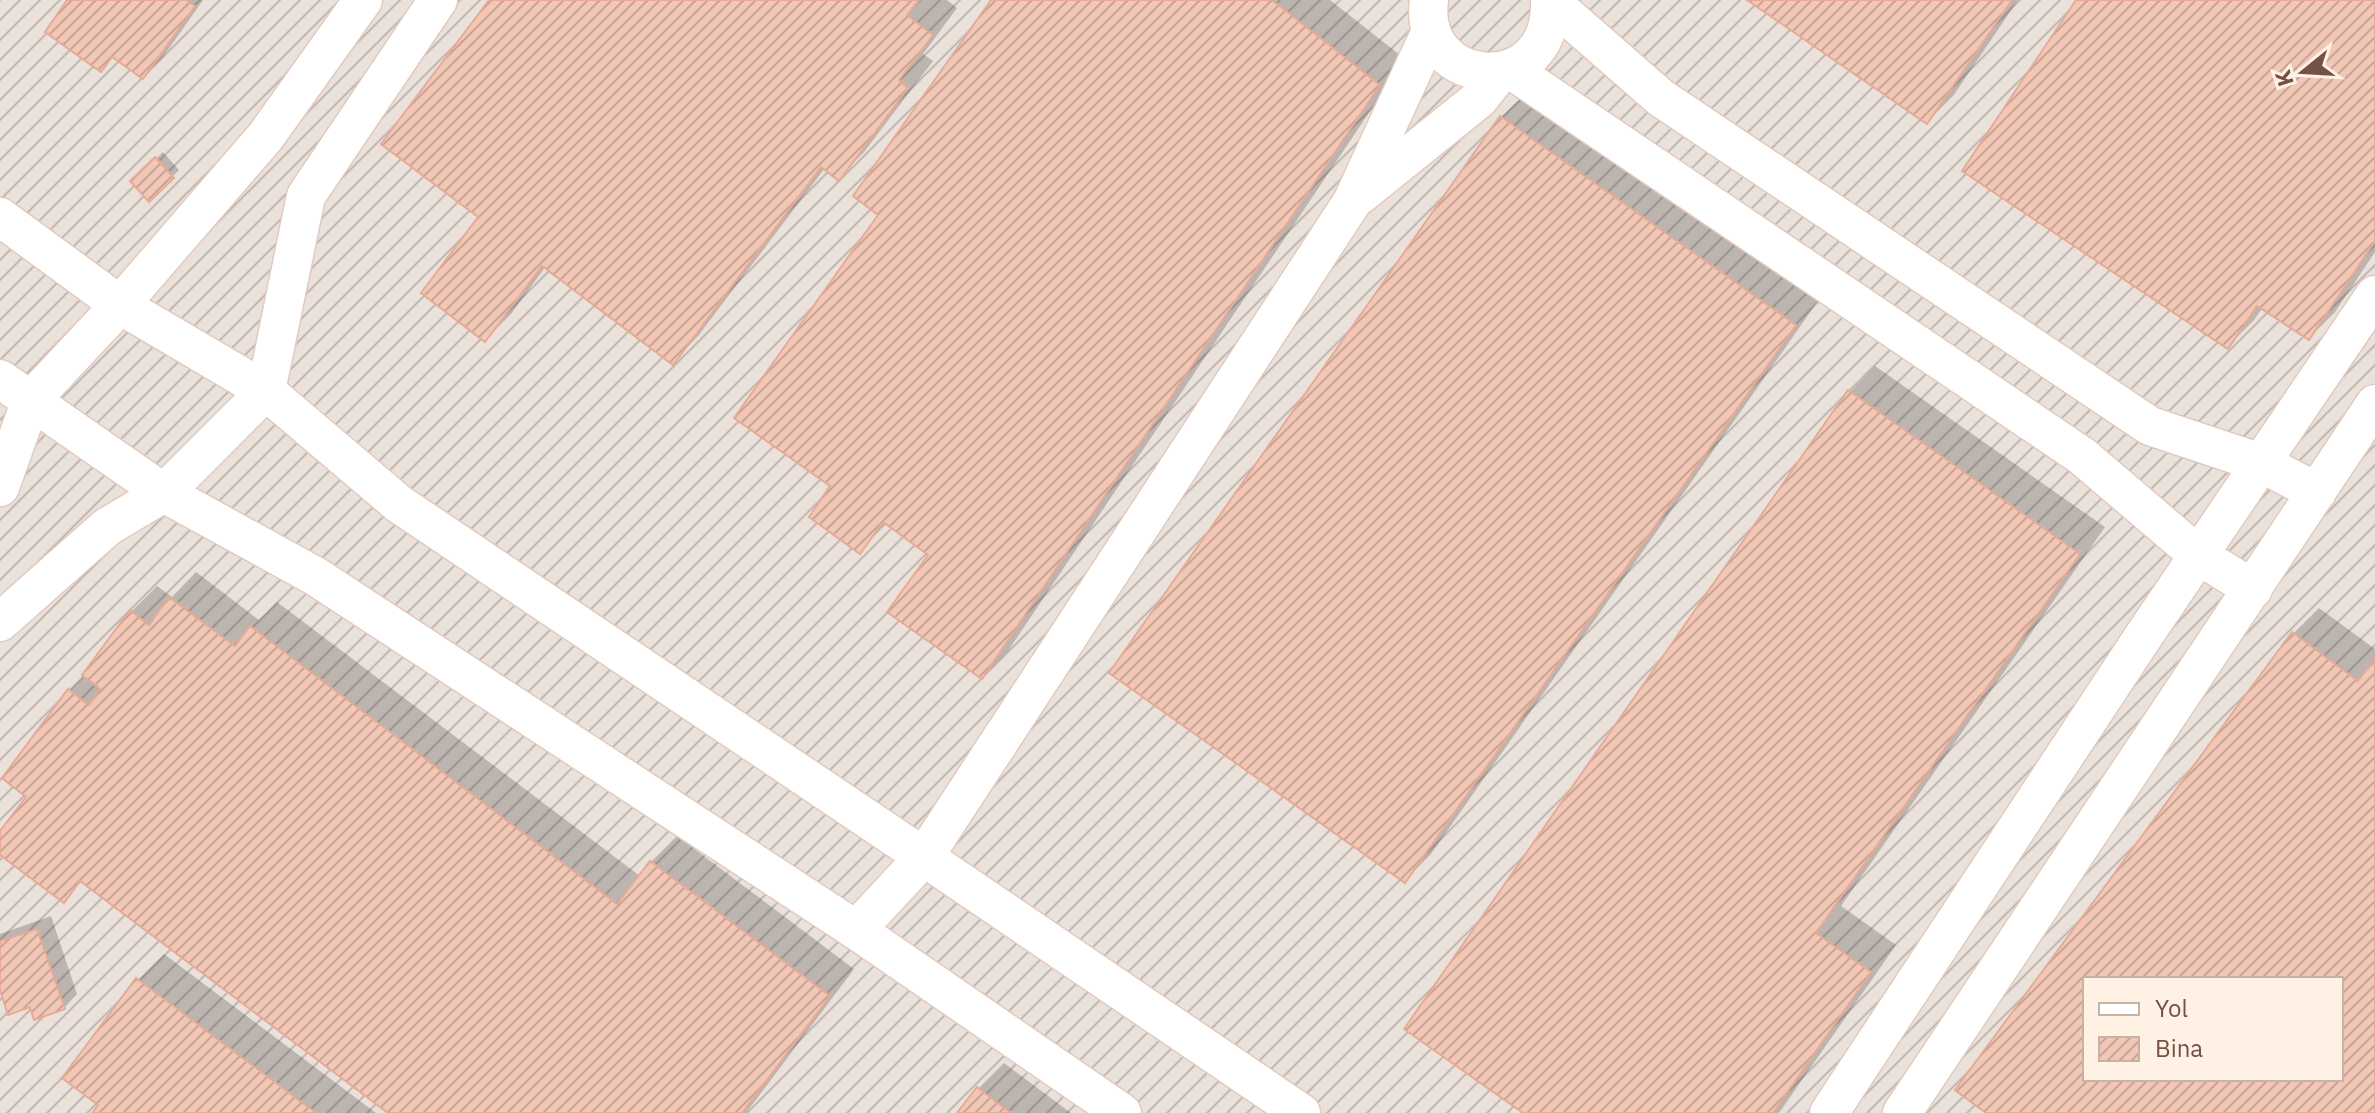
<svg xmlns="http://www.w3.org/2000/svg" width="2375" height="1113" font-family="'IBM Plex Sans',sans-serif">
<defs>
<pattern id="industrial-furrows" width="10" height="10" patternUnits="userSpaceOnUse" patternTransform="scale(2)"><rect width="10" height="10" fill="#eae1db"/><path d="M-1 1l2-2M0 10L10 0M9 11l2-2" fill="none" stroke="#c2b9b3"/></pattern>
<pattern id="building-hatch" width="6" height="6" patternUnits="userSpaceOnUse" patternTransform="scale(2)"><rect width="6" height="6" fill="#f3c7b6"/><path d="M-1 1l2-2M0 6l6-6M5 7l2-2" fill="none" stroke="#c9a496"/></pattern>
</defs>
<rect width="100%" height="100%" fill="#fdeedf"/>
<path fill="url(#industrial-furrows)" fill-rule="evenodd" d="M0,0H2375V1113H0ZM2085,979H2341V1079H2085Z"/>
<g fill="#0003" fill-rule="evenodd">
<polygon points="69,0 203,0 163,57 143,77 114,56 101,69"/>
<polygon points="491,0 947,0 957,8 923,54 933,61 864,152 838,178 825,168 698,336 673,362 546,266 511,314 485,340 481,216"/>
<polygon points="993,0 1330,0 1405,59 1008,651 982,677 931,554 887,523 860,551 833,486 881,214"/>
<polygon points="1750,0 2018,0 1953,96 1927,122"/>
<polygon points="2078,0 2375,0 2375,252 2335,312 2309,338 2263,307 2254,320 2228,346"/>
<polygon points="1527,92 1820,298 1431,854 1405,880 1501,117"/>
<polygon points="163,152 179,170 150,199 133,181"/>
<polygon points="1875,366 2105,527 1841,906 1896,945 1779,1113 1526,1113 1850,392"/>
<polygon points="196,572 259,620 277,602 640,876 651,862 677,836 854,969 746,1113 391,1113 83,880 63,900 0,853 0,834 29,796 70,690 85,675 131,612 157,586 172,597"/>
<path d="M2319,608L2375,649V1113H1989L2293,634ZM2085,979H2341V1079H2085Z"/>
<polygon points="51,916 77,994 64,1008 31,1005 0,983 0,934"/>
<polygon points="164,954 376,1113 94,1113 100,1104 138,980"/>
<polygon points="1004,1063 1071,1113 960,1113 978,1089"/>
</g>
<g fill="url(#building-hatch)" stroke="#e6ab96" stroke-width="2" fill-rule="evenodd">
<polygon points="67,0 186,0 195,6 143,79 112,57 101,72 45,32"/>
<polygon points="489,0 919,0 907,15 933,35 899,80 908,88 839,181 821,167 673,365 542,266 485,342 421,293 478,217 381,144"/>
<polygon points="991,0 1272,0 1380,85 982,679 887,612 928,555 883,522 860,554 809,517 830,486 734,418 878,215 853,196"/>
<polygon points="1747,0 2012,0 1927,124"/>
<polygon points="2076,0 2375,0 2375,241 2309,340 2257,306 2228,349 1962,171"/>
<polygon points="1500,116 1796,325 1405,883 1109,673"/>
<polygon points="155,157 174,178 149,202 130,181"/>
<polygon points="1848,390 2080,554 1816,933 1871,972 1773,1113 1523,1113 1404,1029"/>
<polygon points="169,597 235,646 250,626 617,904 650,861 830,996 742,1113 388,1113 80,881 64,903 0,855 0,831 26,797 2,778 68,689 89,705 100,689 82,675 130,610 149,625"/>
<path d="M2292,632L2358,681L2375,658V1113H1986L1955,1090ZM2085,979H2341V1079H2085Z"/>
<polygon points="37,929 65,1009 34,1020 30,1007 8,1015 0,990 0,941"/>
<polygon points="136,978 316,1113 92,1113 98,1105 62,1078"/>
<polygon points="977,1087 1011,1113 957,1113"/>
</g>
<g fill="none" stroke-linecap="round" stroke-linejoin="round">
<defs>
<g id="minor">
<path d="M1429,0C1417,90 1554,101 1550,0"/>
<polyline points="1551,2 1661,98 2150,426 2261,463 2317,492"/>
<polyline points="1510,69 2082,456 2198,555 2253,589"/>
<polyline points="1360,195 1479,99 1501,71"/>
<polyline points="0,217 120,305 266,391 399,504 924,857 1301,1113"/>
<polyline points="0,379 164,493 315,576 856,930 1122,1113"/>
<polyline points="0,487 31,400 120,305 266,136 363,0"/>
<polyline points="0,622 107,527 164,493 266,391 306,196 438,0"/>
<polyline points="856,930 924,857 1352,202 1431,31"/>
<polyline points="1829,1113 2143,637 2375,295"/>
<polyline points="1902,1113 2375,404"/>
</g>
</defs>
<use href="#minor" stroke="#e3cabe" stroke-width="41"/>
<use href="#minor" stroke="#fff" stroke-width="38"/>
</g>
<rect x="2083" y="977" width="260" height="104" fill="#fff2e5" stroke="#c7b2a5" stroke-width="2"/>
<rect x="2099" y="1003" width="40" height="12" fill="#ffffff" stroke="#c7b2a5" stroke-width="2"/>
<text x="2155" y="1017" font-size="24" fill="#735146">Yol</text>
<rect x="2099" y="1037" width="40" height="24" fill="url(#building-hatch)" stroke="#c7b2a5" stroke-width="2"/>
<text x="2155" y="1057" font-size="24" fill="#735146">Bina</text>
<g transform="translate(2303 72) rotate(252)" stroke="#fff2e5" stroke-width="6" paint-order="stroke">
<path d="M0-6L14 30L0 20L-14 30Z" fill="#735146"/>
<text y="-12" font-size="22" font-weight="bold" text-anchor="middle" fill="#735146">K</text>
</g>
</svg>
